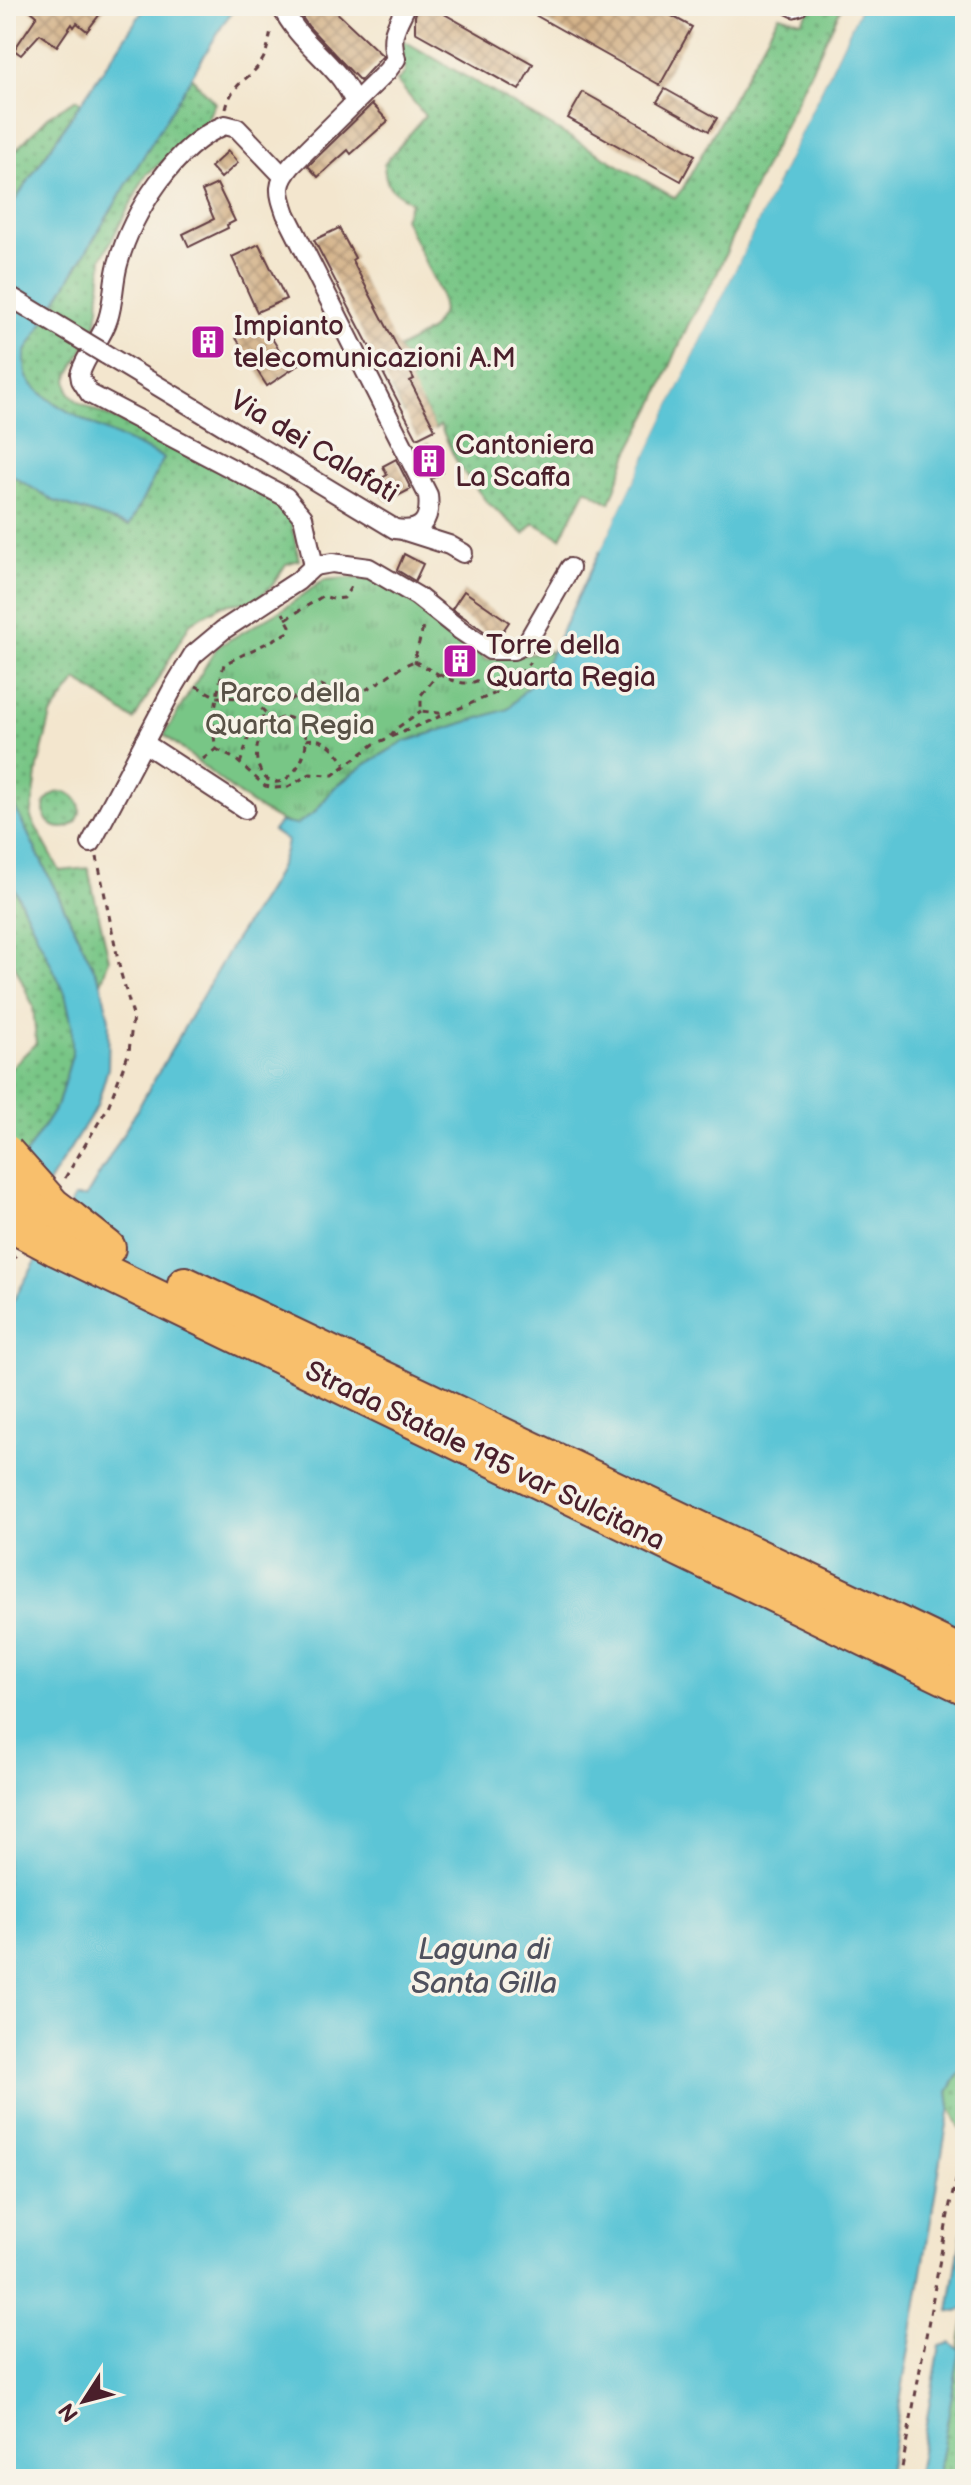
<svg xmlns="http://www.w3.org/2000/svg" width="971" height="2485" font-family="'Balsamiq Sans',sans-serif">
<defs>
<pattern id="grass-dots" width="8" height="8" patternUnits="userSpaceOnUse" patternTransform="scale(2)"><rect width="8" height="8" fill="#78c686"/><path d="M2 2h.1M6 6h.1" fill="none" stroke="#64a06e" stroke-width="1.8" stroke-linecap="round"/></pattern>
<pattern id="park-tufts" width="24" height="20" patternUnits="userSpaceOnUse" patternTransform="scale(2)"><rect width="24" height="20" fill="#78c686"/><path d="M3 7l-1-3M5 7V3M7 7l1-3M15 17l-1-3M17 17v-4M19 17l1-3" fill="none" stroke="#64a06e"/></pattern>
<pattern id="building-cross-hatch" width="8" height="8" patternUnits="userSpaceOnUse" patternTransform="scale(2)"><rect width="8" height="8" fill="#d4b38a"/><path d="M0 0l8 8M0 8l8-8" fill="none" stroke="#ae9171"/></pattern>
</defs>
<rect width="100%" height="100%" fill="#f7f3e8"/>
<filter id="ink" filterUnits="userSpaceOnUse"><feTurbulence type="fractalNoise" baseFrequency=".0125" numOctaves="2"/><feDisplacementMap in="SourceGraphic" scale="16" xChannelSelector="R" yChannelSelector="G"/><feConvolveMatrix kernelMatrix="1 2 1 2 8 2 1 2 1" color-interpolation-filters="sRGB"/></filter>
<filter id="wash" filterUnits="userSpaceOnUse"><feTurbulence type="fractalNoise" baseFrequency=".006" numOctaves="4" result="noise"/><feDisplacementMap in="SourceGraphic" scale="32" xChannelSelector="R" yChannelSelector="G"/><feGaussianBlur stdDeviation="1.8" result="paint"/><feColorMatrix in="noise" values="0 0 0 0 0 0 0 0 0 0 0 0 0 0 0 0 0 1.4 0 .05"/><feComposite in="paint" operator="in"/></filter>
<g filter="url(#wash)">
<rect width="100%" height="100%" fill="#f3e6ce"/>
<g fill="url(#grass-dots)" stroke="#617258" stroke-width="2">
<path d="M813,6H842L750,197L717,274L688,325L654,404L628,453L610,503L586,489L561,538L534,523L524,534L486,501L457,463L440,425L435,429L422,404L404,413L392,390L413,378L398,349L432,329L443,311L440,293L404,218L411,202C392,191 385,188 384,164L425,116L397,81L405,73L401,39L675,198L683,188L779,15L801,21Z"/>
<path d="M191,77L215,103L202,130L146,175L102,258L99,309L96,325L67,379L69,392L78,402C149,436 223,468 289,511L299,560L286,564L272,586L255,601L223,605L191,622L134,720L77,680L51,715L38,767L31,818L60,871L88,868L109,959L101,983L6,789V472L54,501L129,526L164,458C131,442 42,407 27,377C24,370 25,361 25,353Z"/>
<polygon points="77,99 81,102 6,214 6,157 8,158 50,115"/>
<circle cx="62" cy="810" r="18"/>
<polygon points="6,871 65,993 72,1025 72,1055 58,1104 6,1185 6,1073 36,1043 33,1006 6,946"/>
<polygon points="965,2062 965,2138 950,2107 948,2092"/>
<polygon points="965,2314 965,2479 937,2479"/>
</g>
<path fill="url(#park-tufts)" stroke="#617258" stroke-width="2" d="M348,578H373L388,584L478,650L485,660L553,651L543,670L509,709L403,742L366,764L334,788L315,812L296,826C254,815 200,761 164,735L217,647L283,609L324,580Z"/>
<g fill="#5bc5d6" stroke="#527280" stroke-width="2">
<path d="M146,6H237L225,21L25,353C25,361 24,370 27,377C42,407 132,442 164,458L129,526L54,501L6,472V214Z"/>
<path d="M861,6H965V2062L948,2092L950,2107L887,2479H6V1313L39,1256L57,1233L74,1197H86C136,1113 184,1027 233,943C253,910 281,879 287,841L273,831L280,822L296,825L315,812L334,788L366,764L404,742L508,709L543,670Z"/>
<polygon points="6,789 101,983 109,1019 108,1068 97,1106 6,1250 6,1185 58,1104 72,1055 72,1025 65,993 6,871"/>
<polygon points="965,2230 965,2308 958,2312 949,2311 962,2232"/>
<polygon points="950,2343 960,2350 937,2479 916,2479 940,2346"/>
</g>
<polygon fill="#f3e6ce" points="857,6 861,6 600,552 598,547"/>
<g id="blocks">
<g fill="url(#building-cross-hatch)">
<polygon points="25,6 106,6 87,31 77,23 74,27 72,24 57,46 40,34 21,55 14,50 37,16"/>
<polygon points="298,6 330,6 383,56 360,81 309,27 297,10"/>
<polygon points="418,6 430,6 533,64 519,90 415,32 415,16"/>
<polygon points="519,6 654,6 692,27 660,85"/>
<polygon points="665,89 717,118 709,131 657,102"/>
<polygon points="583,92 695,155 681,181 568,118"/>
<polygon points="372,104 388,121 351,154 348,150 318,177 308,166"/>
<polygon points="228,151 238,163 221,178 211,167"/>
<polygon points="217,184 235,221 227,225 228,228 189,247 183,234 214,219 202,191"/>
<polygon points="339,228 355,258 352,260 414,379 410,381 435,429 417,438 314,240"/>
<polygon points="259,244 286,299 257,312 232,257"/>
<polygon points="261,321 283,356 292,351 300,364 267,386 236,338"/>
<polygon points="428,442 443,472 433,478 418,448"/>
<polygon points="396,459 411,489 386,502 373,483 387,475 383,466"/>
<polygon points="404,554 423,564 415,581 397,570"/>
<polygon points="464,591 509,622 498,638 494,638 452,609"/>
</g>
</g>
</g>
<g filter="url(#ink)">
<use href="#blocks" fill-opacity="0" stroke="#633d43" stroke-width="2"/>
<g fill="none" stroke-linecap="round" stroke-linejoin="round">
<defs>
<polyline id="lane" points="788,9 794,12 801,10 803,6"/>
<g id="street">
<path d="M281,6C296,36 317,50 338,75C345,83 350,93 355,102"/>
<path d="M283,176L237,128L225,125C175,145 132,213 118,264C113,281 114,301 108,319C102,339 86,354 80,374L81,380L90,394L286,497L303,517L314,566L332,563L369,568L417,596L460,630L490,650H513L526,644L570,568"/>
<path d="M105,354L395,529C422,533 431,521 428,495L286,214C278,191 276,184 292,165L387,71L396,59C389,35 396,27 406,6"/>
<polyline points="405,531 449,545 463,553"/>
<polyline points="144,743 245,809"/>
<polyline points="91,843 172,690 193,655 223,630 298,581 314,566"/>
</g>
<g id="highway">
<polyline points="70,1218 108,1248"/>
<polyline points="55,1248 965,1687"/>
<polyline points="185,1284 965,1655"/>
</g>
</defs>
<use href="#lane" stroke="#633d43" stroke-width="13"/>
<use href="#street" stroke="#633d43" stroke-width="22"/>
<use href="#highway" stroke="#633d43" stroke-width="38"/>
<g stroke="#633d43" stroke-width="3" stroke-dasharray="6 6" stroke-linecap="butt">
<path d="M226,109C233,79 250,82 263,59C268,50 269,38 272,28"/>
<polyline points="286,619 323,596 333,599 344,598 354,582"/>
<polyline points="414,661 438,674 421,695 421,711 447,714"/>
<path d="M438,674C455,682 470,689 486,675V668"/>
<path d="M196,686L217,697L290,700L317,683C366,709 374,678 414,661L424,624"/>
<polyline points="253,700 273,720"/>
<path d="M286,717C334,728 283,811 261,772C249,750 262,721 286,717Z"/>
<polyline points="390,736 397,728 421,711"/>
<path d="M306,740C325,736 335,749 345,764"/>
<polyline points="216,749 235,759 265,786 275,788 288,787 310,774 333,775 374,744 508,688 530,662"/>
<path d="M203,759L216,749C210,723 218,690 224,664L289,632L290,626L283,613"/>
<polyline points="240,764 248,739 265,714"/>
<polyline points="65,1178 108,1107 129,1052 133,1015 121,974 97,857"/>
<polyline points="6,1271 16,1255"/>
<polyline points="900,2479 950,2204 965,2146"/>
</g>
<use href="#lane" stroke="#fff" stroke-width="9"/>
<use href="#street" stroke="#fff" stroke-width="18"/>
<use href="#highway" stroke="#f8bf6c" stroke-width="34"/>
<defs>
<polyline id="street-bridge" points="6,294 105,354"/>
<g id="highway-bridge">
<polyline points="6,1152 53,1205 70,1218"/>
<polyline points="6,1196 62,1225"/>
<polyline points="6,1222 55,1248"/>
</g>
</defs>
<use href="#street-bridge" stroke="#633d43" stroke-width="22" stroke-linecap="butt"/>
<use href="#highway-bridge" stroke="#633d43" stroke-width="38" stroke-linecap="butt"/>
<use href="#street-bridge" stroke="#fff" stroke-width="18"/>
<use href="#highway-bridge" stroke="#f8bf6c" stroke-width="34"/>
</g>
</g>
<defs>
<symbol id="building-square" viewBox="-11 -11 22 22"><rect x="-9" y="-9" width="18" height="18" rx="4" fill="#b5179e" stroke="#f7f3e8"/><path d="M-4-6H4V6H1V3H-1V6H-4ZM-2.5-4.3h1.7v1.8h-1.7ZM.8-4.3h1.7v1.8H.8ZM-2.5-1h1.7V.8h-1.7ZM.8-1h1.7V.8H.8Z" fill="#fff"/></symbol>
</defs>
<g fill-rule="evenodd">
<use href="#building-square" x="188" y="322" width="40" height="40"/>
<use href="#building-square" x="409" y="441" width="40" height="40"/>
<use href="#building-square" x="440" y="641" width="40" height="40"/>
</g>
<g text-anchor="middle" dominant-baseline="central" stroke-width="7" stroke-linejoin="round" paint-order="stroke">
<g font-size="28" fill="#4a1f2b" stroke="#f7f3e8" text-anchor="start">
<text x="234" y="326">Impianto<tspan x="234" dy="32">telecomunicazioni A.M</tspan></text>
<text x="455" y="445">Cantoniera<tspan x="455" dy="32">La Scaffa</tspan></text>
<text x="486" y="645">Torre della<tspan x="486" dy="32">Quarta Regia</tspan></text>
</g>
<g font-size="28" fill="#4a1f2b" stroke="#f7f3e8">
<text transform="translate(314 447) rotate(31)">Via dei Calafati</text>
<text transform="translate(485 1456) rotate(26)">Strada Statale 195 var Sulcitana</text>
</g>
<g font-size="28" fill="#585146" stroke="#f7f3e8">
<text x="290" y="693">Parco della<tspan x="290" dy="32">Quarta Regia</tspan></text>
</g>
<g font-size="30" font-style="italic" fill="#4f515e" stroke="#f7f3e8">
<text x="484" y="1950">Laguna di<tspan x="484" dy="34">Santa Gilla</tspan></text>
</g>
</g>
<rect width="971" height="2485" fill="none" stroke="#f7f3e8" stroke-width="32"/>
<g transform="translate(84 2401) rotate(234)" stroke="#f7f3e8" stroke-width="6" paint-order="stroke">
<path d="M0-6L14 30L0 20L-14 30Z" fill="#4a1f2b"/>
<text y="-12" font-size="22" font-weight="bold" text-anchor="middle" fill="#4a1f2b">N</text>
</g>
</svg>
